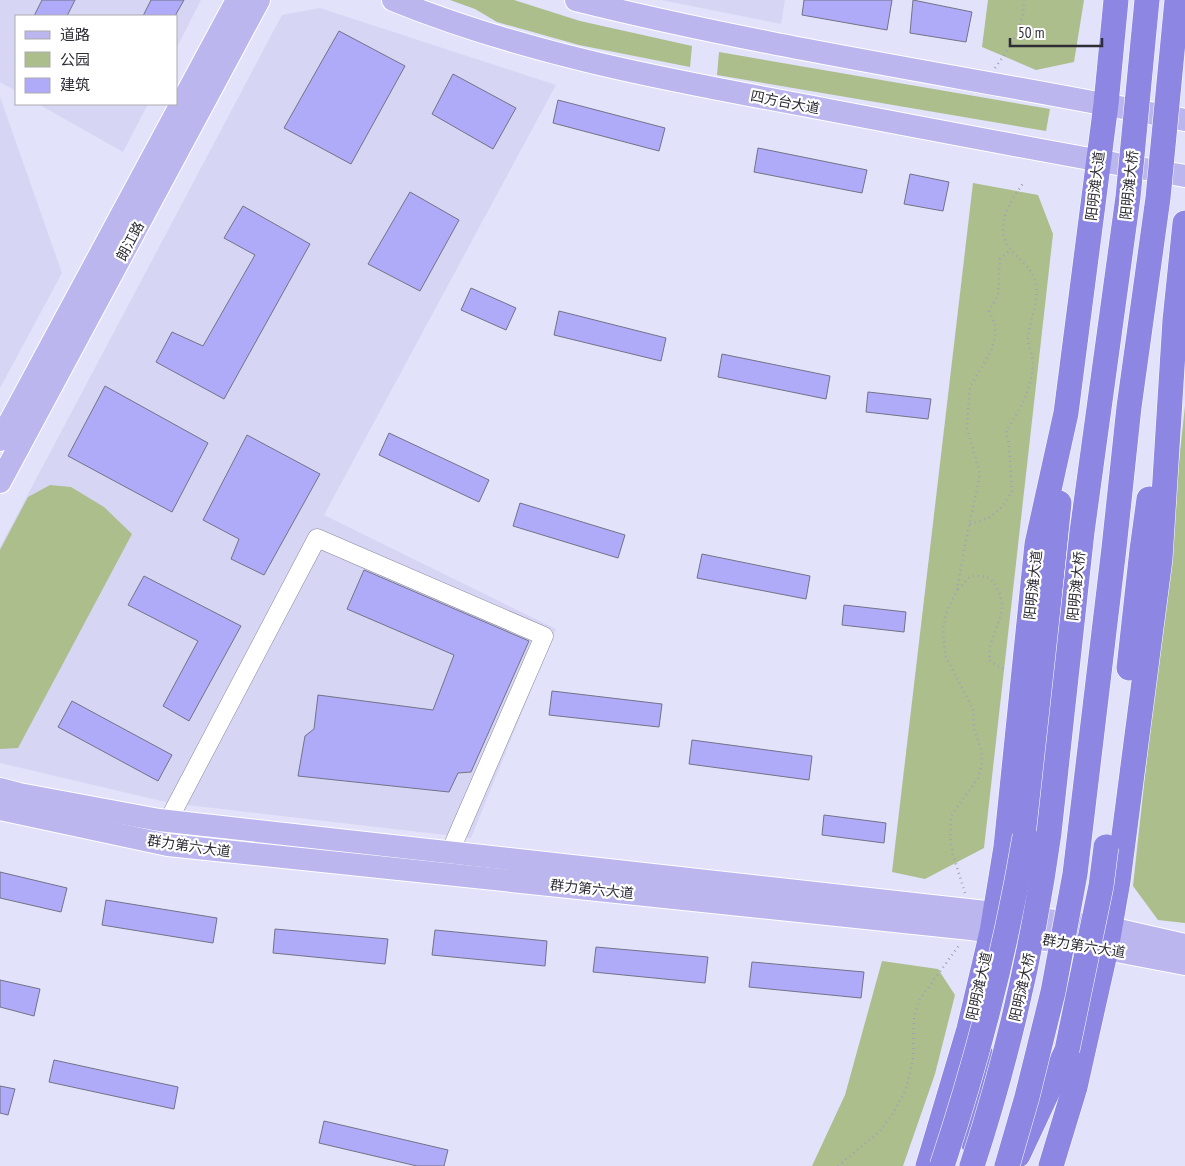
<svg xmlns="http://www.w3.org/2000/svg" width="1185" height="1166" font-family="'PT Sans Narrow','Noto Sans SC',sans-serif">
<rect width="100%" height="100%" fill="#e2e2fa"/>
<g fill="#d6d6f4">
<polygon points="0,0 201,0 176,49 176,16 16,16 16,91 0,82"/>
<polygon points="661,0 785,0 781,24"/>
<polygon points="320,8 556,85 324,515 556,629 471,838 170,803 0,763 0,547 282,15"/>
<polygon points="0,97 62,273 0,388"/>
<polygon points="38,104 148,104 123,152"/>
</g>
<g fill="#acbe8c">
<polygon points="450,0 514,0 580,21 692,46 690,67 579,45 497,22 475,9"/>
<polygon points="988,0 1084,0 1074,62 1036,70 982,47"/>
<polygon points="719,52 1050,109 1046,131 717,75"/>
<polygon points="973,183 1038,195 1053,234 984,848 925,879 892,872"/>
<polygon points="1185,406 1185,923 1158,920 1133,886"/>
<polygon points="50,485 71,487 104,507 132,534 18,748 0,749 0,550 28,497"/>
<polygon points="882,961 938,969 955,995 935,1074 903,1166 812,1166 845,1095"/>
</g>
<g fill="#afabf9" stroke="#737287">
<polygon points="42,0 75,0 67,16 34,16"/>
<polygon points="151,0 184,0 175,16 143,16"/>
<polygon points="804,0 892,0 887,30 802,15"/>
<polygon points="913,0 972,12 966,42 910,33"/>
<polygon points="339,31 405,66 351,164 284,128"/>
<polygon points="453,74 516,108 493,149 432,114"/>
<polygon points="558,100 665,128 659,151 553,123"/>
<polygon points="758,148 867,170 862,193 754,172"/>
<polygon points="910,174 949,182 943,211 904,204"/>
<polygon points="410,192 459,220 420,291 368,264"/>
<polygon points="243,206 310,244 224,399 156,362 172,332 203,346 255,255 224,238"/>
<polygon points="471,288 516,308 506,330 461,310"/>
<polygon points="559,311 666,338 661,361 554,335"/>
<polygon points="722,354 830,376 826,399 718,377"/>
<polygon points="105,386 208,443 172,512 68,456"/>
<polygon points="868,392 931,399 928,419 866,412"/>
<polygon points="389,433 489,480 479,502 379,455"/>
<polygon points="247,435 320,474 264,575 231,559 239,539 203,520"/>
<polygon points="520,503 625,535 618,558 513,526"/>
<polygon points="702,554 810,576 806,599 697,578"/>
<polygon points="364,570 529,641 471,772 458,773 449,792 298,776 305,736 314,729 318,695 433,710 454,655 347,609"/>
<polygon points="144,576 241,626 189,721 163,706 198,641 128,605"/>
<polygon points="844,605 906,612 904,632 842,625"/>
<polygon points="552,691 662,704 659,727 549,715"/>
<polygon points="72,701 172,755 158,781 58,727"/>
<polygon points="692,740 812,756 809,780 689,764"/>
<polygon points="824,815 886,823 884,843 822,835"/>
<polygon points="0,872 67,888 61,912 0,898"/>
<polygon points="106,900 217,918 213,943 102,925"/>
<polygon points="275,929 388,939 385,964 273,953"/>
<polygon points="435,930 547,941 545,966 432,955"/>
<polygon points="596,947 708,957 705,983 593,972"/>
<polygon points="752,962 864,972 861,998 749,987"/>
<polygon points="0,980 40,989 34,1016 0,1007"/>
<polygon points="54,1060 178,1087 174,1109 49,1082"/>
<polygon points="0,1086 15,1089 8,1115 0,1113"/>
<polygon points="324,1121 448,1150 444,1166 417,1166 319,1143"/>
</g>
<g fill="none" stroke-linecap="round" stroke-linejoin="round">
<defs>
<polyline id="minor" points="168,821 317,538 544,636 450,852"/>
<g id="major">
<path d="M393,0C526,54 667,80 808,106C933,130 1059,154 1185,176"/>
<path d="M576,0C777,50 982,79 1185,120"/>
<polyline points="0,440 237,0"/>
<polyline points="0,482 259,0"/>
<polyline points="0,789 19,794 159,820 995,913 1110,928 1185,945"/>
<polyline points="0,809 168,845 971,929 1106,949 1185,964"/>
</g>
<g id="highway">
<polyline points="1129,668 1142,550 1149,499"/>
<polyline points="1025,836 1059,503"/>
<polyline points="973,1142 983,1058"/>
<polyline points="1018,1155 1067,1050"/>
<polyline points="928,1166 969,1029 992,932 1006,847 1037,544 1066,413 1106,104 1116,0"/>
<polyline points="1051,1166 1075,1087 1106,949 1118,881 1160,559 1175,320 1185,223"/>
</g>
</defs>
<use href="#minor" stroke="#88889d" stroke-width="19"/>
<use href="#major" stroke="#fff" stroke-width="24"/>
<use href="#highway" stroke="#fff" stroke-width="26"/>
<g stroke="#a2a1b4" stroke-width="2.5" stroke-dasharray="1 4" stroke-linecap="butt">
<path d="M995,68C1010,47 1024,27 1024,0"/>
<path d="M970,524L989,518L1002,507L1012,491L1009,445L1006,430C1021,410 1031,390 1033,364C1033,356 1028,347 1028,338C1029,319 1042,297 1034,278C1030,267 1020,260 1012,251C992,227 1009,203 1024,182"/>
<path d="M958,589L971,576C984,576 991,575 997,588C1009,610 996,623 991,644C989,649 990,655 989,660L997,666L1006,669"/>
<polyline points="965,893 953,855 950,836 951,816 978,778 982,763 981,749 974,728 973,709 945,655 943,629 946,613 957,590 965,545 980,474 967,428 968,409 970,387 991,351 995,337 995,324 989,311 998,295 1000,259 1011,249"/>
<polyline points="838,1166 880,1131 892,1115 906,1089 913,1060 914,1017 920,999 960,944"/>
</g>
<use href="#minor" stroke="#fff" stroke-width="18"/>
<use href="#major" stroke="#bbb6ee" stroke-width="22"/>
<use href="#highway" stroke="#8d86e3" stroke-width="25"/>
<defs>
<g id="highway-bridge">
<polyline points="1067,1050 1101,886 1106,847"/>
<path d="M942,1166C978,1058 1006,949 1025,836"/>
<path d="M972,1166C1008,1056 1033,948 1049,833L1082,532L1128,197L1147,0"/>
<polyline points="1007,1166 1027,1097 1053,992 1075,874 1114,548 1129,407 1158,198 1177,0"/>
</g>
</defs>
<use href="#highway-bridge" stroke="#fff" stroke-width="26" stroke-linecap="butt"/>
<use href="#highway-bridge" stroke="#8d86e3" stroke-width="25"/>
</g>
<g text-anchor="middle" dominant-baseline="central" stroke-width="4.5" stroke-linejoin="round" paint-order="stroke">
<g font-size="14" fill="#2e2d36" stroke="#fff">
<text transform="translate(785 102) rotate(11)">四方台大道</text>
<text transform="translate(1129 185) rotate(-84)">阳明滩大桥</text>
<text transform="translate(1095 186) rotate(-83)">阳明滩大道</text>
<text transform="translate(130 241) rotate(-62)">朗江路</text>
<text transform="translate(1033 585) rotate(-84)">阳明滩大道</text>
<text transform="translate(1076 586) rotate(-84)">阳明滩大桥</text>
<text transform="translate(189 846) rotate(8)">群力第六大道</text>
<text transform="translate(592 889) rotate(6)">群力第六大道</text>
<text transform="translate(1084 946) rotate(9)">群力第六大道</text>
<text transform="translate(979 986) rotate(-77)">阳明滩大道</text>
<text transform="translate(1022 987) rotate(-77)">阳明滩大桥</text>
</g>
</g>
<rect x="15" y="15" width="162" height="90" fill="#ffffff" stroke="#ababaf"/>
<rect x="25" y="31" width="25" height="8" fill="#bbb6ee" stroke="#ababaf"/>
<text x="60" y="40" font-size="15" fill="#2e2d36">道路</text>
<rect x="25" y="52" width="25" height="15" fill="#acbe8c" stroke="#ababaf"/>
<text x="60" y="65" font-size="15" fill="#2e2d36">公园</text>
<rect x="25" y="78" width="25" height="15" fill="#afabf9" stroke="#ababaf"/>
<text x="60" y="90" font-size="15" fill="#2e2d36">建筑</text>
<path d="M1010 38v8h92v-8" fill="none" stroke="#2e2d36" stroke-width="2.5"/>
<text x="1018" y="38" font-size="15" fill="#2e2d36" stroke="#ffffff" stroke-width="4" paint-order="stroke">50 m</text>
</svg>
